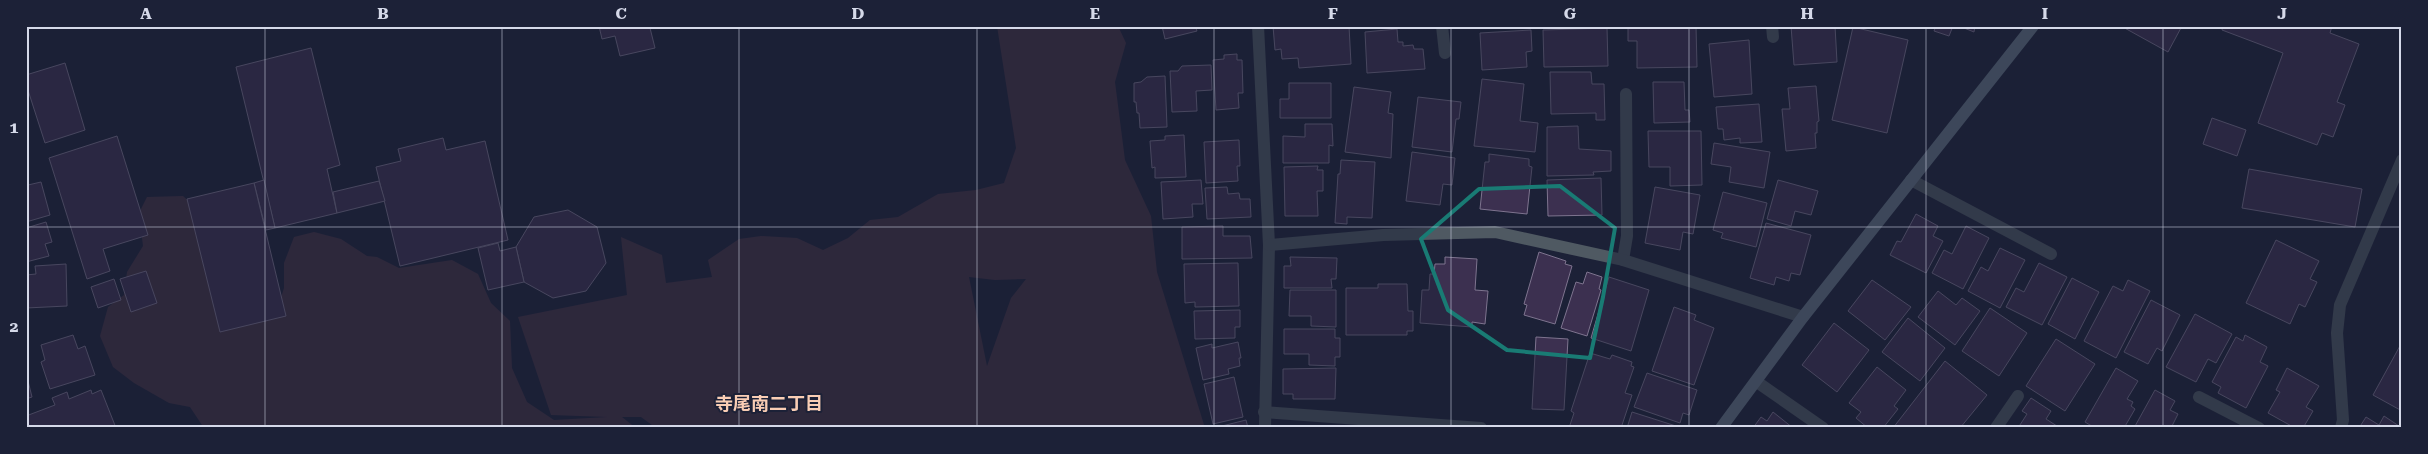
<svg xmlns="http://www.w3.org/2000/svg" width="2428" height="454" font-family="'Roboto Serif','Noto Sans JP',serif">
<rect width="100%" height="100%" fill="#1c2137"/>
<path fill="#443142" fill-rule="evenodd" d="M997,26H1118L1126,43L1115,82L1125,160L1151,216L1157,272L1205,428H656L641,417H622L636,428H204L190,407L169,403L134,383L113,367L100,336L108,307L124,295L127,272L143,246L139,213L147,197L183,196L195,207L277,310L284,288V263L294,237L314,232L341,239L367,256L377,257L399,268L452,260L478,274L491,303L510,321L512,368L527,402L554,420L607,417L551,415L518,317L627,295L621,237L662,255L666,283L712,277L708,260L739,239L761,236L797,238L823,250L848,238L870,220L898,217L938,194L976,190L1004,183L1016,148ZM969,277L995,280L1026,279L1011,298L987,366Z"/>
<g fill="#3c3050" stroke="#7e748f">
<polygon points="599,26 657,26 650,28 655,48 620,56 615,36 602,39"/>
<polygon points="1162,26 1195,26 1197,31 1165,39"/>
<polygon points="1273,26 1349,26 1351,64 1299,68 1298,58 1282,59 1281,49 1275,50"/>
<polygon points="1628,26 1696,26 1697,67 1637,68 1637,41 1628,41"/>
<polygon points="1791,26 1835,26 1837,62 1794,65"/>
<polygon points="1936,26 1953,26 1949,36 1934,31"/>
<polygon points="1959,26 1975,26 1974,32"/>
<polygon points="2121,26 2182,26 2168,52"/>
<polygon points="2223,26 2332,26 2330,33 2359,44 2337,102 2345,105 2333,137 2322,133 2317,145 2258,123 2283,53 2222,30"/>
<polygon points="1853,27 1908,40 1887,133 1832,120"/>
<polygon points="1607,28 1608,66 1544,67 1543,30"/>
<polygon points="1397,29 1398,42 1403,42 1403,46 1413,45 1414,49 1423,49 1425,69 1367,73 1365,32"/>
<polygon points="1531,30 1532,51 1526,52 1527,67 1482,70 1480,33"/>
<polygon points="1749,40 1752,94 1714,97 1709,44"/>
<polygon points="311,48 340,165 327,169 337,213 275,228 236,67"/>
<polygon points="1237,54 1237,60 1242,60 1243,93 1238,93 1239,108 1216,110 1213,60 1224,59 1224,55"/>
<polygon points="65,63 85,130 45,143 26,84 26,75"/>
<polygon points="1211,65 1212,90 1196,91 1197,111 1172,112 1170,71 1178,71 1182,66"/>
<polygon points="1550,72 1591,72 1592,84 1604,84 1605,120 1596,120 1596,113 1551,114"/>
<polygon points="1165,76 1167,127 1140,128 1139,113 1137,113 1136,102 1134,102 1134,83 1141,82 1147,77"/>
<polygon points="1482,79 1524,84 1520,121 1538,123 1535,152 1474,146"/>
<polygon points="1653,82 1684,82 1685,110 1689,110 1690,122 1654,123"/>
<polygon points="1289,83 1331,83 1331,118 1280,118 1280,99 1289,99"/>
<polygon points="1816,86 1819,121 1817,122 1817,133 1815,133 1816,148 1786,151 1782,109 1790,109 1788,88"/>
<polygon points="1354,87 1391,92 1388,113 1393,114 1391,158 1345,152"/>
<polygon points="1418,97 1461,102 1459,119 1456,119 1452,152 1412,147"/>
<polygon points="1759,104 1762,142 1740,143 1740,138 1724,140 1723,129 1718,129 1716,107"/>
<polygon points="2212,118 2246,130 2237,156 2203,144"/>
<polygon points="1305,124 1332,124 1333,146 1329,145 1329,163 1283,163 1283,136 1305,137"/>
<polygon points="1578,126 1579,149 1611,151 1611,171 1593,172 1594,175 1547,176 1547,127"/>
<polygon points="1648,131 1701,131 1702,185 1670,186 1670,167 1649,167"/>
<polygon points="1184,135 1186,177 1155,178 1155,167 1152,168 1150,141 1165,140 1165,136"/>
<polygon points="117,136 148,235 103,249 110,271 87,279 49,158"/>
<polygon points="443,138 446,150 485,141 508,240 400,266 376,167 401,161 398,149"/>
<polygon points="1239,140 1240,166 1237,166 1238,181 1206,183 1204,142"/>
<polygon points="1714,143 1770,152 1764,188 1729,182 1731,167 1711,164"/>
<polygon points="1412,152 1455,158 1452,185 1443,184 1440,205 1406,201"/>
<polygon points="1489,154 1529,159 1529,166 1532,167 1527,214 1480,209 1485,162 1489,162"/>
<polygon points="1341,160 1375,162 1372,218 1347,217 1347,224 1335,223 1338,174 1340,174"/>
<polygon points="1318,166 1317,170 1323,170 1323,191 1317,191 1318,216 1285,216 1284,167"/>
<polygon points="2249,169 2362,189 2355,227 2242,208"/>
<polygon points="1601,178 1602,215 1548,216 1547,180"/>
<polygon points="264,180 275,228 266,230 254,183"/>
<polygon points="1201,180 1203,204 1192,204 1193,217 1163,219 1161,182"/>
<polygon points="1778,180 1818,191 1811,215 1795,211 1791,226 1767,219"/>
<polygon points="26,181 28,185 41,182 50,215 26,222"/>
<polygon points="379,181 385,201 337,213 333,192"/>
<polygon points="254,183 286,316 220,332 187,199"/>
<polygon points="1227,187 1228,194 1239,193 1240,199 1250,199 1251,217 1207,219 1205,188"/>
<polygon points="1655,187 1700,195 1693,234 1683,232 1680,250 1645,243"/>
<polygon points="1723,192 1767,203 1756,247 1721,238 1723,233 1713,230"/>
<polygon points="568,210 597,227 606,263 586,291 553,298 524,282 516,247 534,217"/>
<polygon points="1916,214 1938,226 1933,236 1943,241 1926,273 1890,255 1897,241 1901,242"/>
<polygon points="46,222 52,242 45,244 49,256 26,262 26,228"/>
<polygon points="1766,223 1811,235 1800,275 1791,273 1789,281 1776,277 1774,285 1750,278"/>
<polygon points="1223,226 1223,236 1250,236 1252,258 1182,259 1182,227"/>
<polygon points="1966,226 1989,238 1963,289 1932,273 1944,250 1952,254"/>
<polygon points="2276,240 2319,261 2310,279 2317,282 2305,307 2299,304 2290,324 2246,303"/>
<polygon points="498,243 500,251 516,247 524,282 488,290 478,248"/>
<polygon points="2000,248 2025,260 2000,308 1968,291 1981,267 1988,271"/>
<polygon points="1539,252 1566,261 1565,264 1572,266 1555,324 1524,315 1527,305 1524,304"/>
<polygon points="1290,257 1337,258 1336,279 1331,279 1332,288 1284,288 1284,266 1291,266"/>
<polygon points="1445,257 1477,259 1475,290 1488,291 1485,324 1472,322 1472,327 1420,323 1422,290 1429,290 1430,274 1434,274 1435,264 1445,264"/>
<polygon points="1238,263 1239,306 1195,307 1195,302 1185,303 1184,264"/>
<polygon points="2039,263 2067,277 2042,325 2006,307 2016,288 2024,292"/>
<polygon points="66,264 67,306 26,308 26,275 36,274 35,266"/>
<polygon points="146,271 157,303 131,312 120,279"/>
<polygon points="1587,272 1602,277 1599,289 1601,290 1587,336 1561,328 1576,282 1583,284"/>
<polygon points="1609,277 1649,290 1631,351 1591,338"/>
<polygon points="2072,278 2099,292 2075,339 2048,324"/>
<polygon points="114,279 121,300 98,308 91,287"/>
<polygon points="1872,280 1911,307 1885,340 1848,311"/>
<polygon points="2128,280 2150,291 2116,358 2084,341 2113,286 2123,291"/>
<polygon points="1378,284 1407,284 1408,311 1413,311 1413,331 1407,331 1407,335 1346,335 1346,288 1378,288"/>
<polygon points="1290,290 1336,290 1336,327 1311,326 1311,316 1289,316"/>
<polygon points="1938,291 1956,305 1962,298 1980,311 1955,345 1918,317"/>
<polygon points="2151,300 2180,315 2162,351 2157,348 2148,364 2124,352"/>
<polygon points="1674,307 1696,315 1694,320 1714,328 1694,385 1652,371"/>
<polygon points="1990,308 2027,333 1999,376 1962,351"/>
<polygon points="1240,310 1240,327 1235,327 1235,338 1195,339 1194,311"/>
<polygon points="2195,314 2232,334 2216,363 2208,359 2196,382 2166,367"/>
<polygon points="1908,318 1945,348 1920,381 1882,352"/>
<polygon points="1834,323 1869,350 1837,392 1802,365"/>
<polygon points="1284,329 1335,329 1335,338 1340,338 1340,357 1335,357 1335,366 1309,365 1309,354 1284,354"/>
<polygon points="73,335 78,349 85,346 95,375 50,389 41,362 45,360 41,345"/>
<polygon points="2245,335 2267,347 2260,362 2268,366 2246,408 2218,393 2221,387 2212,382 2236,337 2243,341"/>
<polygon points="1536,337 1568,339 1564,410 1532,409"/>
<polygon points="2056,339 2095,364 2065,411 2026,386"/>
<polygon points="1238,342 1241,358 1239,358 1240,366 1228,369 1229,374 1203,380 1196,348 1212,344 1212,348"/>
<polygon points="2401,344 2402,345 2402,411 2373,395"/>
<polygon points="1590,353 1610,359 1612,355 1632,362 1631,366 1634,367 1625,393 1632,395 1621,428 1569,428 1574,413 1571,411"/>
<polygon points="1945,361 1987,395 1960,428 1893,428"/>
<polygon points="1877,367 1906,390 1894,406 1898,409 1883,428 1868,428 1856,418 1861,412 1849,403"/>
<polygon points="1336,368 1335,399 1293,399 1293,394 1283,394 1283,369"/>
<polygon points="2116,368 2138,381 2127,399 2133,402 2131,406 2135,409 2124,428 2095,428 2085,422"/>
<polygon points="2287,368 2319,386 2306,407 2313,411 2303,428 2295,428 2268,413 2280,392 2276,390"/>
<polygon points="26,373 32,397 26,399"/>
<polygon points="1647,373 1697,390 1689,415 1683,413 1680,423 1634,407"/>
<polygon points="1234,377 1243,417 1213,424 1204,384"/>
<polygon points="91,390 92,394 101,390 116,428 28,428 26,416 55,405 52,398 67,392 69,399"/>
<polygon points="2155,390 2175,401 2170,410 2178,414 2171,428 2134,428"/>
<polygon points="2031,398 2051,411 2046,419 2060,428 2018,428 2027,414 2022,411"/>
<polygon points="1632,412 1676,426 1627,428"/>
<polygon points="1773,412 1793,428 1753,428 1761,417 1767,421"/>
<polygon points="2384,416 2402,428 2359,428 2366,417 2379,425"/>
<polygon points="1246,420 1248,428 1214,428"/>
</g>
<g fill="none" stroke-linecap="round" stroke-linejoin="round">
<g stroke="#4f5962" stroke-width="12">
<polyline points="1442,26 1445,53"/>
<polyline points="1911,180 2051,254"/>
<polyline points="1623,260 1627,236 1626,94"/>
<polyline points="2199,397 2259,428"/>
<polyline points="1264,412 1481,428"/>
<polyline points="1996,428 2018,396"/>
</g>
<g stroke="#4f5962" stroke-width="12">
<polyline points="1258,26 1269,245 1265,428"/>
<polyline points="1772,26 1773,37"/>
<polyline points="1269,245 1383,235 1495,232 1623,260 1803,317"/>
<polyline points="1757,382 1823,428"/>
<polyline points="2341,428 2343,420 2337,333 2340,305 2402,160"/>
</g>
<polyline stroke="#677786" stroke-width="12" points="1721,428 1803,317 2033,26"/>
</g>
<path d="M0 0H2428V454H0ZM1560,186L1615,228L1603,297L1590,358L1507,350L1448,310L1421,239L1479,189Z" fill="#1c2137" fill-opacity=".55" fill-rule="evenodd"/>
<path fill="none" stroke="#197b74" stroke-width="4" stroke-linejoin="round" d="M1560,186L1615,228L1603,297L1590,358L1507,350L1448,310L1421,239L1479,189Z"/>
<path fill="none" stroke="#d5d9e9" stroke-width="1" stroke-opacity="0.55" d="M265,26V428M502,26V428M739,26V428M977,26V428M1214,26V428M1451,26V428M1689,26V428M1926,26V428M2163,26V428M26,227H2402"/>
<g text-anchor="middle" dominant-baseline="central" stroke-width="4" stroke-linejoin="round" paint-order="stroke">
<g font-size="18" font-weight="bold" fill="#f9cdb4" stroke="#1c2137">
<text x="769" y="403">寺尾南二丁目</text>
</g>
</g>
<rect width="2428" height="454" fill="none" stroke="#1c2137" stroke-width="55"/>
<rect x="28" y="28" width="2372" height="398" fill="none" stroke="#d5d9e9" stroke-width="2"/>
<g font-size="16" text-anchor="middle" font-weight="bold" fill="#d5d9e9">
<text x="146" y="19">A</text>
<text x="383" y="19">B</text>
<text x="621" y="19">C</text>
<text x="858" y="19">D</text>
<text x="1095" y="19">E</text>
<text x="1333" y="19">F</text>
<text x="1570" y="19">G</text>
<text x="1807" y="19">H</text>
<text x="2045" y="19">I</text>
<text x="2282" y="19">J</text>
<text x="14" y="133">1</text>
<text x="14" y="332">2</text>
</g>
</svg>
